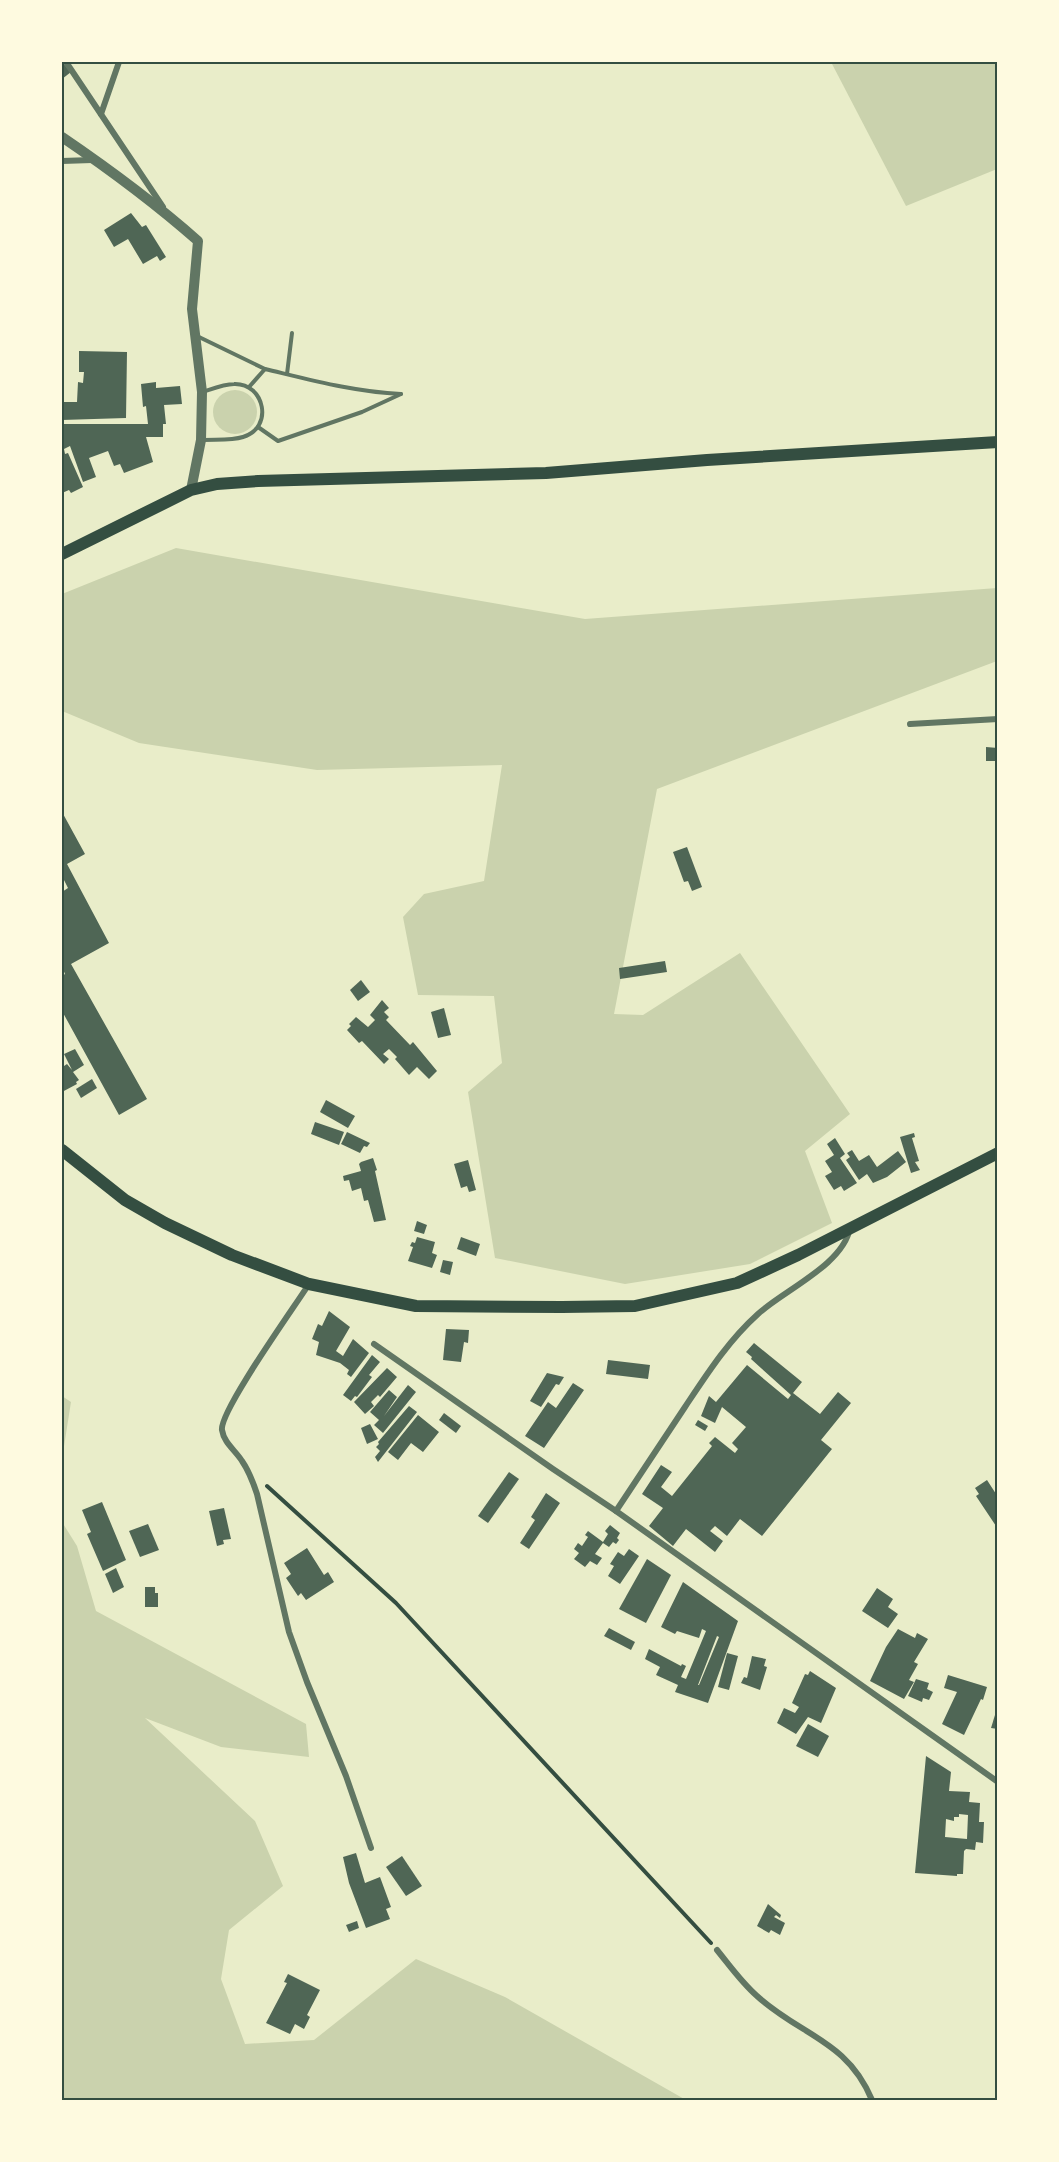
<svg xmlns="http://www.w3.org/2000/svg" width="1059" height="2162" font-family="'Varela Round',sans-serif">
<rect width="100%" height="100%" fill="#e9edc9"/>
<g fill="#cad2ad">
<polygon points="831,62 997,62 997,169 906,206"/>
<circle cx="235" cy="412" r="22"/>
<polygon points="176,548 585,619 997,588 997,661 657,789 614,1014 643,1015 740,953 850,1114 805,1151 832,1223 750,1264 625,1284 495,1258 468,1092 502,1063 494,996 418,995 403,917 424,894 484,881 502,765 317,770 139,743 62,711 62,594"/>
<polygon points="62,1396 71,1402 62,1459"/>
<polygon points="62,1522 77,1546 96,1611 306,1724 309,1757 221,1747 145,1718 255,1821 283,1886 229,1930 221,1979 245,2044 314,2040 416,1959 505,1997 686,2100 62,2100"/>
</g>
<g fill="#4f6655" fill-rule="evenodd">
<polygon points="62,62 71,72 62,79"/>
<polygon points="131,213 142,227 146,225 166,257 160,261 157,256 143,264 128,239 114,247 104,230"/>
<polygon points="79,351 127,352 126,418 62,420 62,402 77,402 78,382 83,383 84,372 79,372"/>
<polygon points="156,382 156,388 180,386 182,404 164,405 166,424 163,424 163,437 146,437 153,462 124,473 120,464 114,466 108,451 89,458 96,477 83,482 70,446 64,449 65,454 68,453 83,487 71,493 69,490 62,493 62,424 148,424 146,406 143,407 141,384"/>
<polygon points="986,747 998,748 998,761 986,761"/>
<polygon points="62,812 85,854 67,864 109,943 71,964 147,1099 119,1115 62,1011 62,976 65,974 62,967 62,892 68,888 62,876"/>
<polygon points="687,847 702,887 692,891 688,881 684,882 673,852"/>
<polygon points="665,961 667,972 620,979 619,968"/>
<polygon points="361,980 370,992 358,1001 350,990"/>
<polygon points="382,1000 389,1008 384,1012 389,1017 386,1020 410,1045 413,1042 437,1071 429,1079 417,1067 409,1075 395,1059 397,1057 389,1049 383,1054 389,1059 384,1064 362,1041 359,1043 347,1030 351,1026 349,1024 356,1017 368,1027 375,1020 370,1015"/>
<polygon points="444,1008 451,1035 438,1038 431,1012"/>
<polygon points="75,1049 84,1065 73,1072 79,1080 76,1082 77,1084 62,1092 62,1063 64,1066 67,1064 72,1070 64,1054"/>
<polygon points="92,1079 97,1088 81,1098 76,1089"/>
<polygon points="326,1100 355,1116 348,1128 320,1112"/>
<polygon points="315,1122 344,1132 339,1145 311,1134"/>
<polygon points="347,1132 370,1143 367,1147 364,1146 360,1153 341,1144"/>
<polygon points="914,1133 915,1137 912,1138 919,1161 915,1162 920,1170 911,1173 900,1137"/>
<polygon points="835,1138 845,1154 840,1158 857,1183 844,1191 841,1186 834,1190 825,1176 832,1172 825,1161 834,1155 827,1144"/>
<polygon points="852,1150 859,1161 869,1155 877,1167 898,1151 906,1162 887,1177 873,1183 867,1174 859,1180 846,1160 850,1157 847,1153"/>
<polygon points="373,1158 377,1170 375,1171 386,1220 374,1222 368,1200 364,1201 361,1188 352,1191 349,1180 344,1181 343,1176 361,1171 359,1164 361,1162"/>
<polygon points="468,1160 476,1190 469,1192 467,1186 461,1188 454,1164"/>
<polygon points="417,1221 427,1225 424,1234 414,1231"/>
<polygon points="417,1237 435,1242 432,1253 437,1255 432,1268 408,1261 413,1247 410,1246 412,1242 415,1243"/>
<polygon points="461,1237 480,1244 476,1256 457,1249"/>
<polygon points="443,1260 453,1262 450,1275 440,1272"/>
<polygon points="329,1311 350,1327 336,1351 343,1356 353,1339 369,1353 351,1377 347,1374 349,1370 340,1363 316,1355 319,1342 312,1339 318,1324 322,1326"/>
<polygon points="446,1329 469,1330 468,1343 464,1342 461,1362 443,1360"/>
<polygon points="754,1343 802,1382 793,1393 820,1414 838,1392 851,1403 821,1440 832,1449 762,1536 740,1519 727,1536 715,1526 710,1531 723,1541 715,1552 686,1529 673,1546 649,1526 663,1508 642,1494 661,1465 672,1472 661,1487 672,1496 712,1446 709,1443 715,1437 735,1453 738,1449 732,1443 746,1427 722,1407 715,1423 701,1416 709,1396 716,1402 747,1365 788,1399 791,1395 751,1359 752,1357 746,1352"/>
<polygon points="372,1355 380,1362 369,1375 372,1377 357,1397 355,1396 351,1401 343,1395"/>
<polygon points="608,1360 650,1365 648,1379 606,1374"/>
<polygon points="387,1368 397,1377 380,1397 378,1395 371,1402 374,1406 365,1414 354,1402"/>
<polygon points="547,1373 564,1377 559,1385 556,1384 541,1407 530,1401"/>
<polygon points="573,1383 584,1390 544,1448 525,1436 548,1402 556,1408"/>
<polygon points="408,1385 416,1392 383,1433 374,1425 379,1420 370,1412 389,1390 397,1397 384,1416"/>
<polygon points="409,1406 417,1412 378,1462 375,1457 380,1451 376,1447 379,1444 378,1442"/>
<polygon points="444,1413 461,1426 456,1433 439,1420"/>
<polygon points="418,1415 439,1432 423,1452 411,1443 398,1460 388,1452"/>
<polygon points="698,1420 708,1426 705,1431 695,1425"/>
<polygon points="370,1424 378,1439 367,1444 361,1428"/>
<polygon points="509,1472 519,1479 488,1523 478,1516"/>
<polygon points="987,1480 998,1497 998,1529 976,1496 979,1494 975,1488"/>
<polygon points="546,1493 560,1503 529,1549 520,1543 535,1520 531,1517"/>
<polygon points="102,1502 126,1560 103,1571 87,1534 91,1532 82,1510"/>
<polygon points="224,1508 231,1539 223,1540 224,1544 217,1546 209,1511"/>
<polygon points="148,1524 159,1550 140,1557 129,1531"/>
<polygon points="610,1525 620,1533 617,1538 619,1540 616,1544 613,1542 609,1547 603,1543 595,1554 602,1558 597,1565 590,1561 585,1567 574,1559 579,1553 574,1549 578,1543 582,1546 588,1537 585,1535 588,1531 603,1542 608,1534 605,1531"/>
<polygon points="307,1548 324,1575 328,1572 334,1582 306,1600 301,1593 298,1596 286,1578 291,1574 284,1563"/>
<polygon points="629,1549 639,1556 620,1584 608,1576 614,1566 610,1564 618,1552 624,1556"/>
<polygon points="647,1559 671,1575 646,1623 619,1609"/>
<polygon points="116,1568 124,1587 113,1593 105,1574"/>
<path d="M683,1582L738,1621L708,1703L675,1692L678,1685L656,1675L660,1667L645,1659L649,1649L681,1666L682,1664L686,1666L681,1677L686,1679L706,1631L702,1629L699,1638L677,1631L675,1634L661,1627ZM717,1636L719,1637L699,1685H698Z"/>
<polygon points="145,1587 155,1587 155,1593 158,1593 158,1607 145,1607"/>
<polygon points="877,1588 893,1599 888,1607 898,1614 888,1628 862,1611"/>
<polygon points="609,1628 635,1642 631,1650 604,1636"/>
<polygon points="898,1629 915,1638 917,1633 928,1639 914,1662 918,1664 909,1680 914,1682 904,1699 870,1681 886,1647"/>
<polygon points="727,1653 738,1656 729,1690 718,1687"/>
<polygon points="752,1656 766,1659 764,1666 767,1667 760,1690 741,1683 744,1677 747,1678"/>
<polygon points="810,1671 836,1688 821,1723 808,1717 796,1734 777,1723 784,1708 795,1713 799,1707 792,1703 805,1674 808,1675"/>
<polygon points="948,1675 987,1687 983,1700 981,1699 964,1735 942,1724 957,1692 944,1688"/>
<polygon points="916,1679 929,1683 927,1689 933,1692 929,1700 923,1698 922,1702 908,1696"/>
<polygon points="995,1715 998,1715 998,1729 991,1728"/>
<polygon points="808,1724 829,1736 818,1757 796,1746"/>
<path d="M926,1756L951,1772L949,1791L970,1792L969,1802L980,1803L979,1822H984L983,1843L976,1842L975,1850L966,1849L964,1851L963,1874H957V1876L915,1873ZM959,1814L968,1815L967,1839L945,1837L946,1819L954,1821V1817H959Z"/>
<polygon points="356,1853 365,1883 380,1877 391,1907 386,1909 390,1919 366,1928 349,1883 343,1857"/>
<polygon points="402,1856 422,1886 406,1896 386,1867"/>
<polygon points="768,1904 781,1915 780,1918 776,1915 774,1917 785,1923 780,1935 771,1930 769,1933 757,1926"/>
<polygon points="357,1921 359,1928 349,1932 346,1925"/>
<polygon points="288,1974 320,1990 307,2015 310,2017 304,2029 295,2024 290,2034 266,2023 287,1983 284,1982"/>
</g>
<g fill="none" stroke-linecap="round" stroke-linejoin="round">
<polyline stroke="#344e41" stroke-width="4" points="267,1486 396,1603 711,1943"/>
<g stroke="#617663" stroke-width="4">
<polyline points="199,337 265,369"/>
<polyline points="287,374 292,333"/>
<path d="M249,387L265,369C311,380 355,392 401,394"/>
<polyline points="258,427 278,441 362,412 401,394"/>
<path d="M201,440C215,439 231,441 243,437C274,428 265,383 234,384C224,384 212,389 203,392"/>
</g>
<g stroke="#617663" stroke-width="6">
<polyline points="66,62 163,207"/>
<polyline points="101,114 119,62"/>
<polyline points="62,161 92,160"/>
<polyline points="910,724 998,719"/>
<path d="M309,1284C295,1306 219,1412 222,1430C224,1443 235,1450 242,1461C249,1471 253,1482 257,1494L289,1632L307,1682L346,1776L371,1848"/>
<polyline points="374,1344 553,1469 616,1511 998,1782"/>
<path d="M616,1511C639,1476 662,1442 685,1407C707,1374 728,1341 758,1314C784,1290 843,1265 850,1228"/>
<path d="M717,1950C730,1966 742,1983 757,1996C801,2036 847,2040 872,2100"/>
</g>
<path stroke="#617663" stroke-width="10" d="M62,137C109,169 155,203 198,241L192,309L202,392L201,440L191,490"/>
<g stroke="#344e41" stroke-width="12">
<polyline points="62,554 191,490 217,484 258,481 546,473 707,460 998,442"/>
<polyline points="62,1150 125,1200 165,1223 232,1255 309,1284 416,1306 562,1307 635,1306 737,1283 798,1255 998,1153"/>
</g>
</g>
<rect width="1059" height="2162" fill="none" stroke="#fefae0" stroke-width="126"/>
<rect x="63" y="63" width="933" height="2036" fill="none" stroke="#344e41" stroke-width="2"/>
</svg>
